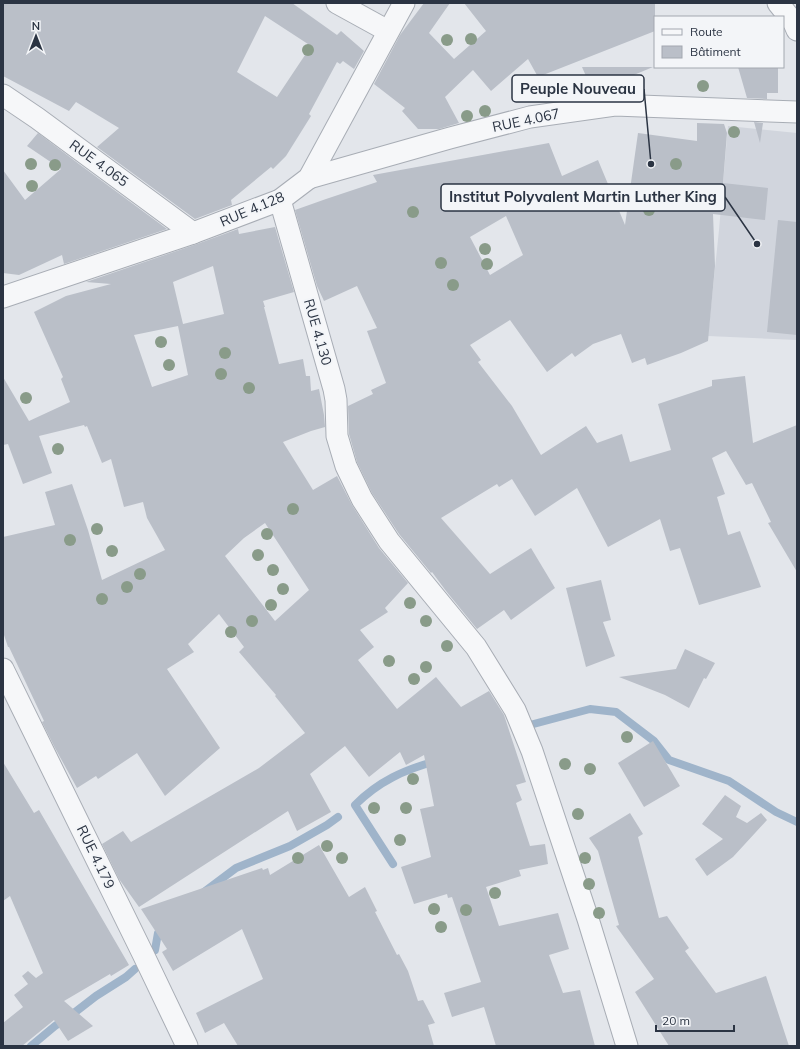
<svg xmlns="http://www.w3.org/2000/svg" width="800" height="1049" font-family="Mulish,sans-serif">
<rect width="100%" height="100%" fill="#e3e6eb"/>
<polygon fill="#d1d5dd" points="728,126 797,133 797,340 708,336 719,230"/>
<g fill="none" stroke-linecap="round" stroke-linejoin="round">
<g stroke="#9fb4ca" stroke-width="8">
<polyline points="526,726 590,709 616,712 654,741 669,760 729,781 776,812 797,822"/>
<path d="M393,864L355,805C379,781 404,770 436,761"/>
<polyline points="204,892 236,868 290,846 327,825 338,817"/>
<polyline points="155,950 158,933 163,926"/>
<polyline points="31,1046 55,1026 74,1013 96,996 126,977 135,969"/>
</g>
</g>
<g fill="#babfc8" fill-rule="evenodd">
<path d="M3,3H292L337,35L341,31L364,51L354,69L343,61L340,64L337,62L309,114L311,116L286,156L273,169L271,167L231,200L232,205L195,219L97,147L119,128L76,102L69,111L3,76ZM265,16L311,46L277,97L237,72Z"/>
<polygon points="424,3 450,3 429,33 454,59 486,31 464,3 655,3 655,31 538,77 528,59 491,91 473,70 445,97 459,123 439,129 418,129 402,111 405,108 374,84 400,35"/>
<polygon points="582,67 653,67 593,92"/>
<polygon points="738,67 778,67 778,93 767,93 767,99 747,98"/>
<polygon points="754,122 763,123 760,143"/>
<path d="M697,123L724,124L727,133L723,183L768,188L765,220L713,214L715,266L708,341L681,353L647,365L645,358L632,363L621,334L593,344L575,357L572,353L547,372L510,320L470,345L481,360L478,362L512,406L541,455L586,426L597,443L622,434L630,462L671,450L658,404L712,386V380L745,376L753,443L797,425V572L768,523L771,522L752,483L746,485L726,451L712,458L725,494L717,497L728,535L740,531L761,587L699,605L680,548L670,551L660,519L608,547L577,488L535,516L512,479L499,487L497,484L441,518L490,574L531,548L555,588L511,620L504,610L477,629L446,591L432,572L431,573L399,534L372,493L357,462L349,434L348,406L373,394L371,390L386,383L367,331L377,328L357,286L324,301L317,286L295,210L326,199L377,182L373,175L549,143L562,176L598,160L625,225L638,133L697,141ZM506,216L523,255L490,275L470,237Z"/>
<polygon points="38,133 79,164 167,229 64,264 62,255 19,275 3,273 3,170 25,200 61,169 27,146"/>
<polygon points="778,220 797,222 797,335 767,332"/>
<path d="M275,227L294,292L263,301L265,307H264L279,364L303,359L306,376H310L311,391L319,389L324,415L325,427L311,431L283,442L313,490L337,476L352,505L379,548L408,583L385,608L388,612L360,630L374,647L358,660L397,709L436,677L461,707L489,691L504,715L526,782L516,785L522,800L516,803L530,846L545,844L548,864L519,870L521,876L486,887L499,926L558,913L569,949L549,955L563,993L580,990L595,1046H496L484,1007L452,1017L444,993L481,982L452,897L448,898L447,894L414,904L401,867L431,857L420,809L434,806L424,755L406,765L400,752L369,777L345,746L310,774L331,812L297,831L288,811L139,907L119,879L102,844L123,831L131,842L259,768L305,733L275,696L276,695L239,652L244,647L219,614L188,644L194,652L167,669L220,748L165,796L137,753L98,779L96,776L77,788L55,748L42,722L44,721L9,647H8L3,632V537L55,525L45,492L72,484L88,530L102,580L165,550L147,518L143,502L124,507L111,459L102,463L87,426L85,427L84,425L39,436L52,473L23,484L8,444L3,445V377L29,421L70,402L61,379L63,377L34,312L66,296L111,284L86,282L197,244L238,229L239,234ZM213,266L224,314L183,324L173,282ZM178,326L188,375L152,387L134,335ZM265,523L309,590L275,621L225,556L244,538Z"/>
<polygon points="601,580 611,620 603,622 615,656 586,667 566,588"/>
<polygon points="685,649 715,663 706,679 704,678 689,708 665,695 619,677 676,669"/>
<polygon points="653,741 680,786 644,807 618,763"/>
<polygon points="3,762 34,813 39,810 129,965 111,976 110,974 64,1001 93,1026 68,1041 54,1020 22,1046 3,1046 3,1023 23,1007 14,995 28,984 22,976 28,971 36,978 43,973 10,896 3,901"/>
<polygon points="725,795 741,806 736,817 747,823 761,813 767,820 733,857 707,876 695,859 723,839 702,824"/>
<polygon points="630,813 643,834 638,837 659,918 667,916 689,948 685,951 716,993 766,976 789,1046 669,1046 635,992 654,979 616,926 619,925 598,851 589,838"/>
<polygon points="319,845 349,897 365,887 377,911 375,912 397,955 399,954 408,971 418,1001 423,1000 435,1023 428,1025 434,1046 238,1046 224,1023 205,1033 196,1013 263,979 242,929 173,971 162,952 167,949 141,909 262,868 263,870 268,868 270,875"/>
</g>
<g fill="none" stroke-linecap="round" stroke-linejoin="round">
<defs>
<g id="street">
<polyline points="337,3 388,31"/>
<polyline points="778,3 794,23 797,30"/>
<polyline points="3,95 37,118 193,233"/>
<polyline points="309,178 450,138 530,117 615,105 797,112"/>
<polyline points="280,200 334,389 336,400 337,436 346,466 362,499 389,541 476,647 515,710 532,751 588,919 627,1046"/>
<polyline points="3,297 193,233 280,200 309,178 404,3"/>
<polyline points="3,669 143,954 187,1046"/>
</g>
</defs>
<use href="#street" stroke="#a8adb5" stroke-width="23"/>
<use href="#street" stroke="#f6f7f9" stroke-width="21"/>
</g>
<g fill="#899b89">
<circle cx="471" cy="39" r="6"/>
<circle cx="447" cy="40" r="6"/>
<circle cx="308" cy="50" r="6"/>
<circle cx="703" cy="86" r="6"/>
<circle cx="485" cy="111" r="6"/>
<circle cx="467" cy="116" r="6"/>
<circle cx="734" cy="132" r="6"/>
<circle cx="31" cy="164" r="6"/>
<circle cx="676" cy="164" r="6"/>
<circle cx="55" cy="165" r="6"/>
<circle cx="32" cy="186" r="6"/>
<circle cx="649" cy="210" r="6"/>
<circle cx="413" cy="212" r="6"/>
<circle cx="485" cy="249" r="6"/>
<circle cx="441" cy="263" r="6"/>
<circle cx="487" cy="264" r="6"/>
<circle cx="453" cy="285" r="6"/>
<circle cx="161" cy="342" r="6"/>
<circle cx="225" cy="353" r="6"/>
<circle cx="169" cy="365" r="6"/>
<circle cx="221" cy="374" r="6"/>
<circle cx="249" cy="388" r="6"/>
<circle cx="26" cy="398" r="6"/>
<circle cx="58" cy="449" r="6"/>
<circle cx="293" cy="509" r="6"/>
<circle cx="97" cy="529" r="6"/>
<circle cx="267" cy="534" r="6"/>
<circle cx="70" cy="540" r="6"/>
<circle cx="112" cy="551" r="6"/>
<circle cx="258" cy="555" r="6"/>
<circle cx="273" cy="570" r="6"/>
<circle cx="140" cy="574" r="6"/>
<circle cx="127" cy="587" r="6"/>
<circle cx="283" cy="589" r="6"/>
<circle cx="102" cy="599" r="6"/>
<circle cx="410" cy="603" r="6"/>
<circle cx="271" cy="605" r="6"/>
<circle cx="252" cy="621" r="6"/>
<circle cx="426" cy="621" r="6"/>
<circle cx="231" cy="632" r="6"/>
<circle cx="447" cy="646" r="6"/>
<circle cx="389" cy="661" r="6"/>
<circle cx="426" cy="667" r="6"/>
<circle cx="414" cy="679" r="6"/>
<circle cx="627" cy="737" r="6"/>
<circle cx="565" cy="764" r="6"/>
<circle cx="590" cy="769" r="6"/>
<circle cx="413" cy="779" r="6"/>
<circle cx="374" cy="808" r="6"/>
<circle cx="406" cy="808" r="6"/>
<circle cx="578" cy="814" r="6"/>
<circle cx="400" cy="840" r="6"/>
<circle cx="327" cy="846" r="6"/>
<circle cx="298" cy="858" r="6"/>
<circle cx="342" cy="858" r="6"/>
<circle cx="585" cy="858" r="6"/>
<circle cx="589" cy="884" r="6"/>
<circle cx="495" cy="893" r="6"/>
<circle cx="434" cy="909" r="6"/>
<circle cx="466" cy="910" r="6"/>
<circle cx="599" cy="913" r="6"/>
<circle cx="441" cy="927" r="6"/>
</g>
<g text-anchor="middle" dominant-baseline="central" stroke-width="4" stroke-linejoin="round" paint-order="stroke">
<g font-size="14" fill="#2b3443" stroke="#f3f5f8">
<text transform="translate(526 120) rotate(-12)">RUE 4.067</text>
<text transform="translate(99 163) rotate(36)">RUE 4.065</text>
<text transform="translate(252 209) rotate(-23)">RUE 4.128</text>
<text transform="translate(318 332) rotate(74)">RUE 4.130</text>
<text transform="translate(96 857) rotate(64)">RUE 4.179</text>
</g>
</g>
<path fill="none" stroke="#2b3443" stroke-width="1.5" d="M651 164L644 89M757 244L725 197"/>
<g fill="#2b3443" stroke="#f3f5f8" stroke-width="1.5">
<circle cx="651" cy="164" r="4"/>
<circle cx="757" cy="244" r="4"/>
</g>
<g fill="#f3f5f8" stroke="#2b3443" stroke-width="1.5">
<rect x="512" y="75" width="132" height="27" rx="4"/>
<rect x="441" y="184" width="284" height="27" rx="4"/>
</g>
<g font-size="15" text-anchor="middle" font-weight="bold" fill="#2b3443">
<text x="578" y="94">Peuple Nouveau</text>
<text x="583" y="202">Institut Polyvalent Martin Luther King</text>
</g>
<rect width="800" height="1049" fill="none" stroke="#2b3443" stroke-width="8"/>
<rect x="654" y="16" width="130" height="52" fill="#f3f5f8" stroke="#a3a8b0"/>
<rect x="662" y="29" width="20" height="6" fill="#f6f7f9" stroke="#a3a8b0"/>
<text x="690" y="36" font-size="12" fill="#2b3443">Route</text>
<rect x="662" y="46" width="20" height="12" fill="#babfc8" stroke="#a3a8b0"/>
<text x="690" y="56" font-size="12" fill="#2b3443">Bâtiment</text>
<g transform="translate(36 36)" stroke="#f3f5f8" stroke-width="3" paint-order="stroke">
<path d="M0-3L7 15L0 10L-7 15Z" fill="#2b3443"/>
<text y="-6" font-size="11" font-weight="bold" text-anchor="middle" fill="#2b3443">N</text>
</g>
<path d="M656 1025v6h78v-6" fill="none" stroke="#2b3443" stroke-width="2"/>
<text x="662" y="1025" font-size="12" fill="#2b3443" stroke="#f3f5f8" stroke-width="3" paint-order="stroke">20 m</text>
</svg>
